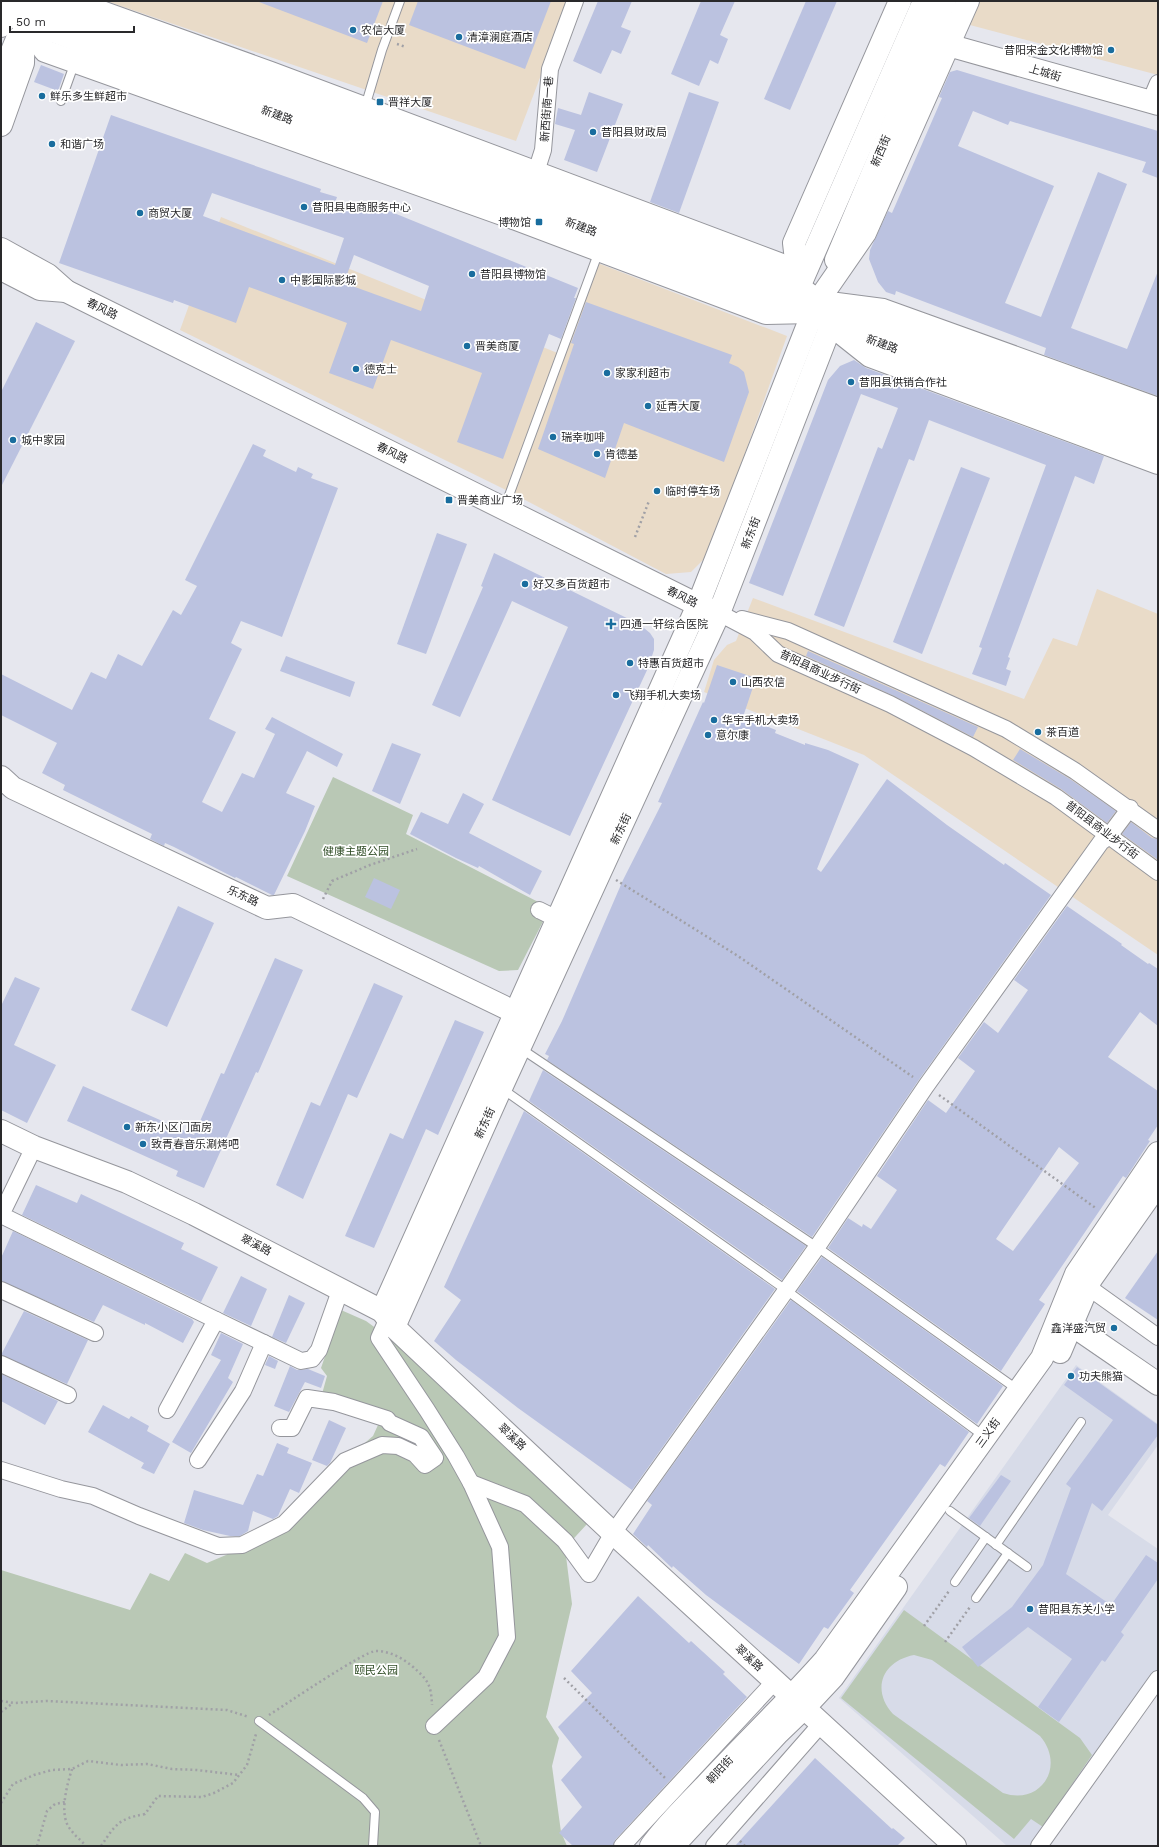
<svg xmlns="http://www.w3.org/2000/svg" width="1159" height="1847" font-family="'Work Sans','Noto Sans SC',sans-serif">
<rect width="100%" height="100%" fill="#e6e7ee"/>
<g fill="#e9dbc8">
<polygon points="106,1 569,1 516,141"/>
<polygon points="980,1 1158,1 1158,75 970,25"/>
<polygon points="221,217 560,354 595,262 787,336 709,554 691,572 666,574 508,491 180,330"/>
<polygon points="1097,589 1158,614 1158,955 864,755 704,692 714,660 727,645 736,641 753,598 1024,699 1053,638 1077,646"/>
</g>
<polygon fill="#d7dbe8" points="1076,1365 1158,1424 1158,1445 1108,1515 1158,1549 1158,1669 1035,1846 1007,1846 839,1698"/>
<g fill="#b9c8b5" fill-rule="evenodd">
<polygon points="333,777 413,815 406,834 550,908 518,970 499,971 287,876"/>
<polygon points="341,1310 366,1321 392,1340 587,1524 565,1548 572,1604 546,1717 559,1738 552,1766 561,1832 567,1846 1,1846 1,1570 130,1610 150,1573 169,1581 185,1553 207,1563 226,1555 280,1521 325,1477 373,1436 383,1414 322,1394 327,1376 321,1368"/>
<path d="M904,1610L1080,1738L1092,1755L1043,1827L1031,1819L1014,1839L841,1698ZM914,1655L932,1660L1040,1736C1066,1766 1041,1806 1003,1793L893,1714C871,1690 882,1661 914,1655Z"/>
</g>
<g fill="#bbc2e0" fill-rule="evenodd">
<polygon points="260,1 383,1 367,43 259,2"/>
<polygon points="418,1 551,1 525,69 409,25"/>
<polygon points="598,1 632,1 621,27 631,31 621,54 612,50 601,74 573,61"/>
<polygon points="701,1 735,1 720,35 728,39 718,64 710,60 699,86 671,74"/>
<polygon points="806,1 837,1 790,110 764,99"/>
<polygon points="41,65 64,74 58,91 34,82"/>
<polygon points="957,70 1158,131 1158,178 1142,172 1146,162 1010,121 1008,125 973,111 958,146 1054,186 1005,303 1041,317 1098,172 1127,184 1071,328 1127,349 1158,271 1158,396 1044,355 1046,348 896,291 895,295 886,292 878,282 869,259 870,250 888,211 892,213 942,98 939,97 950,72"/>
<polygon points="589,92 623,104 597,172 564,160 575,130 555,124 558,108 581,115"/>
<polygon points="689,92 719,102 679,213 650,202"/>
<path d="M111,115L321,189L320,192L337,197L336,200L360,208V205L387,214L389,211L578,288L574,298H576L561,339L549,334L503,459L457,442L482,373L391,340L373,389L329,373L347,323L249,287L236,323L174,300L173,303L59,263ZM212,193L344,238L335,265L203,216ZM354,255L429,286L421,311L344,283Z"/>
<polygon points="586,302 732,355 729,363 738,367 744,372 749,392 724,462 624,423 605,478 538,449 574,344 571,343"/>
<polygon points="36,322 75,341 1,487 1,392"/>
<polygon points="854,360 866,368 1104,456 1094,484 1075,476 1008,657 1010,658 1006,669 1011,671 1006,686 972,674 982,648 979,647 1046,465 929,420 914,461 909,459 844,627 814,615 878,447 882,449 898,408 861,394 783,596 749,583 828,380 840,366"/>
<polygon points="253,444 266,450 263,456 296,472 298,467 313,474 311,478 338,488 282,637 241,621 231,643 242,649 209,719 236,732 202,802 222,812 242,773 254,778 275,734 265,729 272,717 343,754 337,767 307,751 286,793 315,806 305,831 274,895 272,895 236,877 235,878 174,847 165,843 164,846 150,839 152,834 63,790 65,785 42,773 57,743 1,715 1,674 72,710 91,672 106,679 118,654 142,666 173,610 181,615 197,586 185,580"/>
<polygon points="961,467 990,478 922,654 893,642"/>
<polygon points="437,533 467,544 426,654 397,644"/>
<polygon points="494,553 639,624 650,633 654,639 654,650 648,668 570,836 492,800 568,627 512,601 460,717 432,705 483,587 481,586"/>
<polygon points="808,651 978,727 973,737 894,696 806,656"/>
<polygon points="286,656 355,682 350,697 280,671"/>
<polygon points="717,665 756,678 743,717 776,730 775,733 805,745 805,743 828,750 859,764 817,869 821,872 887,779 947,825 1004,865 1005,863 1051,895 918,1081 812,1237 547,1060 549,1056 545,1054 562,1021 623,880 662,803 658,802 703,702 704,703"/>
<polygon points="392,743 421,754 400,804 372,791"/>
<polygon points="1020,749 1070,779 1116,811 1107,823 1061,789 1013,760"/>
<polygon points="463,793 484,804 469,833 542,871 530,895 479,866 478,868 456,858 410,834 421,812 448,824"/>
<polygon points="1131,822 1152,838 1158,839 1158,860 1122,834"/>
<polygon points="374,878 400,890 391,909 365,897"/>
<polygon points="178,906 214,923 167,1027 131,1010"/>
<path d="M1067,906L1122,944L1121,945L1148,964L1149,963L1158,969V1026L1140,1012L1108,1057L1158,1091V1125L1148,1140L1150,1141L1126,1178L1123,1176L1039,1300L1045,1304L1001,1371L828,1248L848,1218L862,1227L863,1224L871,1229L897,1190L877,1176L928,1100L946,1113L975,1071L958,1058L984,1022L998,1033L1028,990L1014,980ZM1059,1147L1079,1163L1013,1251L996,1239Z"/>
<polygon points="275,958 303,970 258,1073 256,1072 204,1188 176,1176 178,1171 67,1121 83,1086 194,1135 221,1073 224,1074"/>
<polygon points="15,977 40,988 14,1045 56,1065 27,1123 1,1110 1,1006"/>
<polygon points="374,983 403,996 357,1098 348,1094 303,1199 276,1185 311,1102 320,1106"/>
<polygon points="455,1020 484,1032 438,1135 426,1129 374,1248 345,1236 390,1133 403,1139"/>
<polygon points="543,1070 806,1246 782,1280 529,1101"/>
<polygon points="524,1111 775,1289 632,1490 518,1408 456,1360 434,1341 461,1300 444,1287"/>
<polygon points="36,1185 77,1203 81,1194 184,1243 181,1249 218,1267 201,1302 22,1215"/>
<polygon points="13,1231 192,1319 194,1322 183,1343 145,1323 145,1325 103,1305 94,1322 1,1281 1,1258"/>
<polygon points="1158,1251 1158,1320 1125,1298"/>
<polygon points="822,1257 1003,1386 977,1424 797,1291"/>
<polygon points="241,1276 267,1289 251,1326 223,1313"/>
<polygon points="289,1295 305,1303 286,1343 272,1337"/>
<polygon points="791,1300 969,1432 945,1467 940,1464 850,1590 854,1593 828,1629 824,1627 799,1664 706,1595 673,1566 672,1568 648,1545 647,1547 633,1534 652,1505 647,1501"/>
<polygon points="24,1311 88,1340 67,1384 1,1355"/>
<polygon points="221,1333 243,1344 228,1378 233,1382 191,1453 172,1442 221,1360 211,1355"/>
<polygon points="269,1356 278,1361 275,1369 265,1365"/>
<polygon points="290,1366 297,1370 308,1369 325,1376 321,1388 305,1382 289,1412 274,1406"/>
<polygon points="1077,1367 1158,1425 1158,1435 1102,1511 1092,1503 1066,1574 1111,1605 1146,1555 1158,1563 1158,1579 1121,1632 1124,1635 1105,1662 1102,1660 1059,1722 1038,1707 1072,1659 1028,1627 978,1667 962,1647 1012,1607 1043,1565 1071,1488 1066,1484 1113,1420 1064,1385"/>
<polygon points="1,1374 58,1401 45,1425 1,1401"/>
<polygon points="103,1405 129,1419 131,1416 149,1426 147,1431 170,1444 154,1474 141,1468 144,1463 88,1432"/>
<polygon points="329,1420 346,1428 330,1463 327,1466 312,1460"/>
<polygon points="277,1443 289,1448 287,1453 312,1463 299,1493 290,1489 278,1516 273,1519 253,1511 248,1531 240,1536 230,1536 203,1530 184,1523 194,1490 243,1505 257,1474 263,1476"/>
<polygon points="1001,1475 1011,1481 980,1526 969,1518"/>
<polygon points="638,1596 689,1643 691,1641 725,1672 723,1674 747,1697 615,1840 613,1846 573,1846 559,1833 582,1807 561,1780 582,1757 558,1727 592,1693 571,1671"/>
<polygon points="815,1758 892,1829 893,1828 905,1838 897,1846 735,1846"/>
</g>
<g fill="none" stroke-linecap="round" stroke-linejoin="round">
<defs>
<g id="lane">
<polyline points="61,101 75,62"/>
<polyline points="365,107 382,50 400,1"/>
<polyline points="504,509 599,251"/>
<polyline points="520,1048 817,1247 1018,1390"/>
<polyline points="501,1088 786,1290 985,1437"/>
<polyline points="950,1511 1027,1567"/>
<polyline points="996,1545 1081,1422"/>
<polyline points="955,1582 986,1537"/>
<polyline points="976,1598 1008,1553"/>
<polyline points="259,1721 363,1798 375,1812 373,1846"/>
</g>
<g id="street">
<polyline points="1150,102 1158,83"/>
<polyline points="536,172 543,150 550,69 575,1"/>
<polyline points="719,613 755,632 778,654 890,704 974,748 1056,797 1158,872"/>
<polyline points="742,619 788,631 1006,729 1075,771 1158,830"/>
<polyline points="539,910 559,920"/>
<polyline points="34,1147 1,1215 216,1320"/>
<polyline points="1088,1287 1158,1337"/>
<polyline points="1,1290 95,1333"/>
<polyline points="388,1318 379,1338 427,1410 456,1456 471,1483 500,1547 507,1637 486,1677 434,1726"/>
<polyline points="1,1364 68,1395"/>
<polyline points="167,1410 216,1320 301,1361 312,1359 319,1350 341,1288"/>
<polyline points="198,1460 243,1391 264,1343"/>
<polyline points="1,1470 61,1489 93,1496 139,1516 218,1546 242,1545 284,1524 345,1461 382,1445 398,1446 415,1454 425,1465 435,1458 421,1437 390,1423 387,1419 334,1402 307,1398 292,1428 280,1428"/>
<polyline points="471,1483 525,1504 565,1541 589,1574 613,1533 817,1247 926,1086 1101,842 1109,836 1130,808"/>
<polyline points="622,1846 775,1681"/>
<polyline points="714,1846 821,1724"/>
<polyline points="1039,1846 1158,1679"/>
</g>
<g id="secondary">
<polyline points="33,3 82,5 271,73 782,265 803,294"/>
<polyline points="24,21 45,51 516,219 766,313 813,312"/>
<polyline points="1,26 10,1"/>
<polyline points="935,39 948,45 1158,104"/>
<polyline points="1,78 17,39"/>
<polyline points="1,125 23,63 24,18"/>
<polyline points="1,249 48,275 66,291 698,605 712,610"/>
<polyline points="836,260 945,1"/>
<polyline points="1,269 40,289 66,291"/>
<polyline points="799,286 794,243 900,1"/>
<polyline points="799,287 924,1"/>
<polyline points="818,301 865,233 968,1"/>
<polyline points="837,304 883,310 1158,409"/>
<polyline points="836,329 870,356 1158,463"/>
<polyline points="1,777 13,788 267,908 293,905 529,1019"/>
<polyline points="1,1131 34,1147 127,1182 194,1214 382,1311 394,1327 613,1533 955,1846"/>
<polyline points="382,1311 698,605 813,312"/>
<polyline points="1072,1325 1158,1384"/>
<polyline points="394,1327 501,1088 719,613 831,325"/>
</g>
<g id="primary">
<polyline points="23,1 799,287 818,301 1158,428"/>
<polyline points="1,12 813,312 831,325 1158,446"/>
<polyline points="1060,1352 1091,1279 1158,1184"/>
<path d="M651,1846C667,1824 687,1805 706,1785C745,1743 787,1703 825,1660L1042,1358L1076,1274L1158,1153"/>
<polyline points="673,1846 778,1733 804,1708 833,1677 896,1587"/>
</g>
</defs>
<use href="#lane" stroke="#95969c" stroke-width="10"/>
<use href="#street" stroke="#95969c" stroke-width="18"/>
<use href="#secondary" stroke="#95969c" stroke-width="24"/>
<use href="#primary" stroke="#95969c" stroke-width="24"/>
<g stroke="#a0a0a6" stroke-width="2.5" stroke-dasharray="2 3" stroke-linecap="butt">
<polyline points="397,44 406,47"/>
<polyline points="635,537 649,501"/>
<polyline points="616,880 738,956 913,1077"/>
<polyline points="323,899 332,881 370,865 417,849"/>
<polyline points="939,1095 1097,1209"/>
<polyline points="924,1626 949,1591"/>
<polyline points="945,1642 970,1607"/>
<polyline points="564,1678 665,1778"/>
<polyline points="1,1701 14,1703 47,1701 227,1710 249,1717"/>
<polyline points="1,1712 13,1703"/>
<path d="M269,1715C285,1705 364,1651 376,1651C390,1651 402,1658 412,1666C428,1680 431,1684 432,1705"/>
<polyline points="439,1740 481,1846"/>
<path d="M72,1769C67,1785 58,1816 71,1830C75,1836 81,1840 86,1846"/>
<polyline points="1,1803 13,1784 34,1775 52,1770 72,1769 88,1761 121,1765 147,1764 172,1769 197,1770 239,1775"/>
<polyline points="740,1841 745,1846"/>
<polyline points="37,1846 47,1811 55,1804 65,1802"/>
<path d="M101,1846C116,1824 118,1819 145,1814L158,1796L202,1797L214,1793L233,1783L247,1765L256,1734"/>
</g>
<use href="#lane" stroke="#fff" stroke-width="8"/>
<use href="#street" stroke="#fff" stroke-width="16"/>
<use href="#secondary" stroke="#fff" stroke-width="22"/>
<use href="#primary" stroke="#fff" stroke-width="22"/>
</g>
<g fill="#196d9e" stroke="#fff" stroke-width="1.5">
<circle cx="353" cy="30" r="4"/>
<circle cx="459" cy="37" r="4"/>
<circle cx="1111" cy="50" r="4"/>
<circle cx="42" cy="96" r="4"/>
<rect x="376" y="98" width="8" height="8" rx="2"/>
<circle cx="593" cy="132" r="4"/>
<circle cx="52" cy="144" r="4"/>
<circle cx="304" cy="207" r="4"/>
<circle cx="140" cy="213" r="4"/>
<rect x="535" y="218" width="8" height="8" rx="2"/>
<circle cx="472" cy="274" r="4"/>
<circle cx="282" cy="280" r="4"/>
<circle cx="467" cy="346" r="4"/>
<circle cx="356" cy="369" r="4"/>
<circle cx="607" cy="373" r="4"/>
<circle cx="851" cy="382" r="4"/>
<circle cx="648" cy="406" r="4"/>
<circle cx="553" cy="437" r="4"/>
<circle cx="13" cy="440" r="4"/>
<circle cx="597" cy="454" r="4"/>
<circle cx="657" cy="491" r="4"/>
<rect x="445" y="496" width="8" height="8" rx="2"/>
<circle cx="525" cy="584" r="4"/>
<path d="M609 618h4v4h4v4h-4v4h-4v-4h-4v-4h4z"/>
<circle cx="630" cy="663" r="4"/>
<circle cx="733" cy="682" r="4"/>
<circle cx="616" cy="695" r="4"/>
<circle cx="714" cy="720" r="4"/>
<circle cx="1038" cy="732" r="4"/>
<circle cx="708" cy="735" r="4"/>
<circle cx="127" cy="1127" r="4"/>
<circle cx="143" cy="1144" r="4"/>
<circle cx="1114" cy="1328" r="4"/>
<circle cx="1071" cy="1376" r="4"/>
<circle cx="1030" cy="1609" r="4"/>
</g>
<g text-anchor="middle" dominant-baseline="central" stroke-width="3.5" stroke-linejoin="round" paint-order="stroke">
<g font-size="11" fill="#29292b" stroke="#fff" text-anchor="start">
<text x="361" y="30">农信大厦</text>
<text x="467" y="37">清漳澜庭酒店</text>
<text x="1103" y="50" text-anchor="end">昔阳宋金文化博物馆</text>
<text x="50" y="96">鲜乐多生鲜超市</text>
<text x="388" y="102">晋祥大厦</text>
<text x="601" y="132">昔阳县财政局</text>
<text x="60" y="144">和谐广场</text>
<text x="312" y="207">昔阳县电商服务中心</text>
<text x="148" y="213">商贸大厦</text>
<text x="531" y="222" text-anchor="end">博物馆</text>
<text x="480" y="274">昔阳县博物馆</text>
<text x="290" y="280">中影国际影城</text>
<text x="475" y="346">晋美商厦</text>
<text x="364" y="369">德克士</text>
<text x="615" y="373">家家利超市</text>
<text x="859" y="382">昔阳县供销合作社</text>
<text x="656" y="406">延青大厦</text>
<text x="561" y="437">瑞幸咖啡</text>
<text x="21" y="440">城中家园</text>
<text x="605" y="454">肯德基</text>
<text x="665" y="491">临时停车场</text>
<text x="457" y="500">晋美商业广场</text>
<text x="533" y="584">好又多百货超市</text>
<text x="620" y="624">四通一轩综合医院</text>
<text x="638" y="663">特惠百货超市</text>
<text x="741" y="682">山西农信</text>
<text x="624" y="695">飞翔手机大卖场</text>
<text x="722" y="720">华宇手机大卖场</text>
<text x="1046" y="732">茶百道</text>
<text x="716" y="735">意尔康</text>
<text x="135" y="1127">新东小区门面房</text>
<text x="151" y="1144">致青春音乐涮烤吧</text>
<text x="1106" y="1328" text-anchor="end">鑫洋盛汽贸</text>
<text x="1079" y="1376">功夫熊猫</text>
<text x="1038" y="1609">昔阳县东关小学</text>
</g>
<g font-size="11" fill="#29292b" stroke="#fff">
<text transform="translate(1045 73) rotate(16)">上城街</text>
<text transform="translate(547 109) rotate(-86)">新西街南一巷</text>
<text transform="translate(277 115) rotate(20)">新建路</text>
<text transform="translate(881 151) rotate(-67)">新西街</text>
<text transform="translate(581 227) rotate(20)">新建路</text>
<text transform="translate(102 309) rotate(26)">春风路</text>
<text transform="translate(882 344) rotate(20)">新建路</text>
<text transform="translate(392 453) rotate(26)">春风路</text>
<text transform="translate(751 533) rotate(-69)">新东街</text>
<text transform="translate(682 597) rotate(26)">春风路</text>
<text transform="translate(820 672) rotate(25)">昔阳县商业步行街</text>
<text transform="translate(621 829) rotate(-65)">新东街</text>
<text transform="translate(1102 830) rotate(37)">昔阳县商业步行街</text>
<text transform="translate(243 896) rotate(25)">乐东路</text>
<text transform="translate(485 1123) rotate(-66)">新东街</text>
<text transform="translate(256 1245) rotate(27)">翠溪路</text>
<text transform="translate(988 1433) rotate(-54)">三义街</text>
<text transform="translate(512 1437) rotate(43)">翠溪路</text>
<text transform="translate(749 1658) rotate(43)">翠溪路</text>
<text transform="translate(720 1770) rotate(-47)">朝阳街</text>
</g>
<g font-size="11" fill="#2e4b24" stroke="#fff">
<text x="356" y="851">健康主题公园</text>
<text x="376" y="1670">颐民公园</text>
</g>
</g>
<rect width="1159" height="1847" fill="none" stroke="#29292b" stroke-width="4"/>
<path d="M10 26v6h124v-6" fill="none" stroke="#29292b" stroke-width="2"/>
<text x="16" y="26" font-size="12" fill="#29292b" stroke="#ffffff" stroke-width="3" paint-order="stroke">50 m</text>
</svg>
